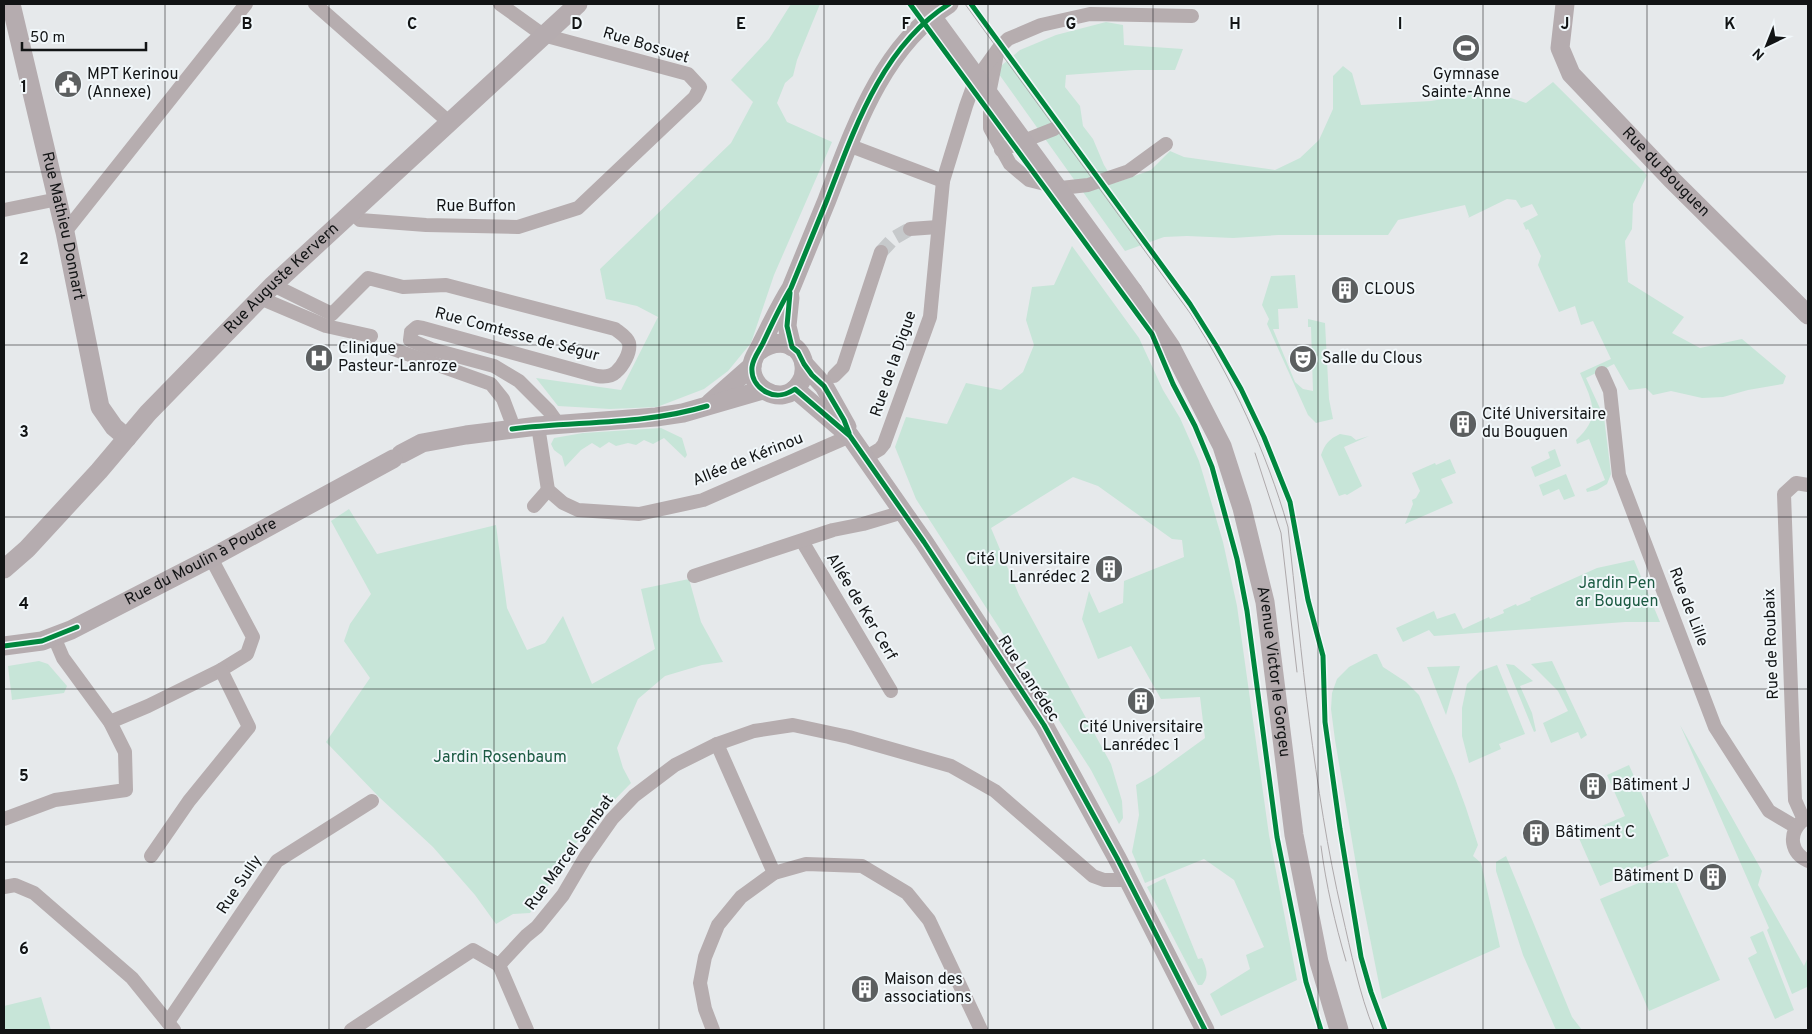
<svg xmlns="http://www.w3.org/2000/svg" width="1812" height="1034" font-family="Overpass,sans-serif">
<rect width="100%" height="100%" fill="#e6e9eb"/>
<g fill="#c7e5d8">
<polygon points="791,4 820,4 797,60 793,76 785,83 777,103 787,122 832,142 774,275 751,343 728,371 704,389 657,407 610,409 558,406 536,378 621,390 658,317 637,306 606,299 600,269 731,143 753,102 731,80 769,39"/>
<path d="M1106,22L1123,25L1124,45L1183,49L1175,70H1135L1066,75L1065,87L1080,106L1083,126L1093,139L1104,165L1115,183L1151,170L1170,151L1184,157L1275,170L1300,158L1319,140L1333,109V76L1343,66L1352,73L1361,105L1431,101L1490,91L1526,103L1553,82L1647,175L1633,204L1632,229L1625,241L1628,282L1684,317L1672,333L1700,348L1742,339L1786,376L1783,384L1748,390L1723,397L1702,398L1671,391L1653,395L1646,388L1629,390L1614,364L1586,378L1604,417L1611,474L1607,484L1597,490L1587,492L1586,489L1605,480L1589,439L1577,444L1576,440C1602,417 1592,401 1580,373L1611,359L1593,321L1581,325L1575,306L1559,312L1538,265L1541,256L1528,229L1526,230L1523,223L1538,215L1532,204L1521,208L1516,200L1507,199L1468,218L1469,217L1465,205L1398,220L1388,235H1278L1233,238L1187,236L1164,237L1125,251L996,70L1020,50L1056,35Z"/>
<polygon points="1072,246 1139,338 1163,390 1180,418 1199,461 1205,481 1223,542 1237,606 1269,835 1297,980 1221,1016 1210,994 1250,969 1246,955 1264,947 1234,880 1204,859 1145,883 1132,852 1139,815 1136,785 1154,775 1205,738 1200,697 1161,699 1131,646 1098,659 1082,619 1089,591 1099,613 1123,603 1124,581 1184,557 1182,540 1172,539 1098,486 1073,477 991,528 1019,595 1111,764 1122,801 1123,818 1119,824 1091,770 916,499 895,447 906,417 947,424 966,383 1001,390 1023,372 1034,345 1026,320 1032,287 1054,285"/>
<polygon points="1295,275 1298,308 1278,309 1279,329 1273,329 1295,382 1303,389 1313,391 1311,327 1308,327 1308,319 1325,323 1329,399 1333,419 1316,423 1308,415 1267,324 1269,319 1262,305 1271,276"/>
<polygon points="661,428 682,438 687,455 685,458 664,438 653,444 644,440 636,445 628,443 616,446 609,442 600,448 592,443 581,450 565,467 562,456 554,450 551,444 554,438 583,433"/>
<path d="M1340,434L1351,436L1356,440L1369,436L1344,447L1362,486L1347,495L1345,494L1339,496L1321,455C1325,444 1329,439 1340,434Z"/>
<polygon points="1555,449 1561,466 1535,477 1531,467 1550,458 1548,452"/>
<polygon points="1450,459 1456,473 1441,479 1453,503 1405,524 1413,504 1412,500 1416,498 1420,491 1412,473 1435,463 1436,465"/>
<polygon points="1566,474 1575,496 1564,500 1559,489 1543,496 1539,485"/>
<polygon points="349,509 377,554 496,525 507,608 527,650 545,643 563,616 592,684 655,649 641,589 689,579 701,622 723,662 702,665 665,676 638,699 617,748 623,768 631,783 585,830 530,913 513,914 496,924 475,895 433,847 379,797 326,742 370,678 344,641 350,624 371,594 331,521"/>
<polygon points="1634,560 1660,622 1625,622 1434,636 1429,630 1403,642 1396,628 1434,611 1437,619 1455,613 1463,629 1489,617 1490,619 1504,613 1503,610 1516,604 1517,606 1531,600 1530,598 1597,568"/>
<polygon points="1374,654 1377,654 1383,667 1406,682 1419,695 1455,778 1466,808 1478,845 1473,856 1481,863 1500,947 1382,999 1360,888 1335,740 1331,709 1332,693 1337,679 1349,667"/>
<polygon points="39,661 48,664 67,686 64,693 12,700 8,666"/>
<polygon points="1552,661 1587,735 1581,739 1578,732 1551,743 1543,723 1568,711 1558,691 1531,664"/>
<polygon points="1506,664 1514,665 1533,681 1520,686 1532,713 1536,731 1534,732"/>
<polygon points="1497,665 1525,734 1499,744 1501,749 1469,763 1462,736 1462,708 1467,684 1480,671"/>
<polygon points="1460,666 1446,715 1427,667"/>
<polygon points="1680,725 1762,871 1758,885 1804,966 1808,957 1808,989 1807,987 1792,994 1767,930 1769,928"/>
<polygon points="1629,765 1669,856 1600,886 1578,836 1625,816 1607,775"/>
<polygon points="1506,856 1572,1017 1582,1030 1556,1030 1523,955 1496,871 1496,862"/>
<polygon points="1670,870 1720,980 1649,1011 1600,899"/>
<path d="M1165,878L1198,959L1202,958C1206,968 1210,975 1202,985H1198L1147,887Z"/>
<polygon points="1763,931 1794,1010 1775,1019 1748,958 1757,953 1750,937"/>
<polygon points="41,997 51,1030 4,1030 4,1006"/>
</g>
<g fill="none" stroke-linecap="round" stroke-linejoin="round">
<polyline stroke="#c6c9cb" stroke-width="14" stroke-dasharray="14 7" stroke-linecap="butt" points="881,252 894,238 910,229"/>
<g stroke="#b6adaf" stroke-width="14">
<polyline points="315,4 450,123"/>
<polyline points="997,54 990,89 990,128 1010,164 1029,180 1061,188 1088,185 1129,171 1166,144"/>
<polyline points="848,145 943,181"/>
<polyline points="1001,150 1054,129"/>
<polyline points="4,210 58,199"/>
<polyline points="352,212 360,220 426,225 518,227 578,208 695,97 700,87 688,74 543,35 500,4"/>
<polyline points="910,229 938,227"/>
<polyline points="65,232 246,4"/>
<path d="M273,285L332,314L368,278L403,287L446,285L615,329C620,333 627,337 629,343C631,352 623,366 616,372C611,377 604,377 597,376L423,328L417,327L411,332L410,340L431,349L494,366L519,381L549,411L559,425"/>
<polyline points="260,298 326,326 371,336"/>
<polyline points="393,349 491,384 503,399 511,420 512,429"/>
<polyline points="1602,373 1610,391 1619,475 1715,727 1769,811 1796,827"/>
<polyline points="834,376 843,367 881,252"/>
<polyline points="538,426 548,490 563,503 578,510 639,514 703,500 850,436"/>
<polyline points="865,458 880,449 884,444 930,317 943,181 966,106 975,81 998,49 1008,39 1041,25 1090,14 1192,16"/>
<polyline points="534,506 548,490"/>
<polyline points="802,541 891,691"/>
<polyline points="694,576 833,530 863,524 903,512"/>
<polyline points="110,722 148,706 221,670 247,654 253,637 211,558"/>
<polyline points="717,744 774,873"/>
<polyline points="4,819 55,800 126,790 125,752 110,722 63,658 54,637"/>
<polyline points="1804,820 1795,800 1784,494 1796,483 1808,485"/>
<path d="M1801,822C1788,835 1791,853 1808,861"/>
<polyline points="151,856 189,801 249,727 221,670"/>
<polyline points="4,887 15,885 34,893 132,978 174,1030"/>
<polyline points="499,965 527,1030"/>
<polyline points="168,1022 277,861 372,801"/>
<polyline points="351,1030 473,950 499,965 526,936 537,927 563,895 586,856 612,819 634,796 675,765 717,744 754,731 793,725 849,737 951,766 995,791 1093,876 1104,880 1127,880"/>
<polyline points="713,1030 705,1009 700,983 705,957 718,925 741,897 774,873 806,864 862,866 907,893 929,920 981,1030"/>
</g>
<g stroke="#b5acaf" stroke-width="19">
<path id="s1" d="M11,4L65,232L100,407L114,427L127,438"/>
<path id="s2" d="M1565,4L1560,48L1571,74L1671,179L1808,315"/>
<path id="s3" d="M1133,291L1171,347L1222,446L1242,508L1265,602L1294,835L1319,962L1339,1030"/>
<polyline points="790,297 787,326 792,347"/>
<path d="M759,351C774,340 796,339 803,360C805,368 805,376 800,383C783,411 740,385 755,356C767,334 777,310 791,288C803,259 815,230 827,200C854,130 882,46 949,4"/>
<polyline points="804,364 824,386 847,427"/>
<polyline points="795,389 850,436 924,542 1044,725 1117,858 1205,1030"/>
<polyline points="710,403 752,366"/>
<polyline points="401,454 422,443 466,435 538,426 656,417 683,413 763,390"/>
<path id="s4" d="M4,569L27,549L99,471L148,413L273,285L578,4"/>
<path id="s5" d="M4,646L42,641L71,630L211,558L393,459"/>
</g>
<g stroke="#aea9ab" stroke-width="1">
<path d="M965,4L1190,313C1233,380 1266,451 1288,527C1302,656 1313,787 1342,913C1351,952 1359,993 1374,1030"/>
<polyline points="1255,453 1281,533 1297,672"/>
<path d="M1321,846C1326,885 1335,923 1346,961"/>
</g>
<polyline stroke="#b5acaf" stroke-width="19" points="923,4 1133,291"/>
<defs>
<g id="cycleway">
<polyline points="910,4 1152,334 1173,384 1195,426 1212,467 1237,559 1247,611 1277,837 1306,982 1321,1030"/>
<path d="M949,4C882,46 854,130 827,200C815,230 803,259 791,288C780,306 772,324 763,343C759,351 753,358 752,367C751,378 757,387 766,392C777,398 786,395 795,389L850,436L924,542L1044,725L1117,858L1205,1030"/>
<polyline points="971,4 1190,304 1217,347 1241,389 1264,437 1290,502 1308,600 1323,656 1325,722 1340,829 1361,957 1371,992 1385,1030"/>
<polyline points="790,293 787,326 792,347 798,352 804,364 812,375 824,386 844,420 849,433"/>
<path d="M512,429C577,421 644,425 707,406"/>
<polyline points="4,646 42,641 77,627"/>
</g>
</defs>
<use href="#cycleway" stroke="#f1f7fa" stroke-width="8"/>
<use href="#cycleway" stroke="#00873e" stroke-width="5"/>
</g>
<path fill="none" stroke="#121415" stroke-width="1" stroke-opacity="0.55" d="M165,4V1030M329,4V1030M494,4V1030M659,4V1030M824,4V1030M988,4V1030M1153,4V1030M1318,4V1030M1483,4V1030M1647,4V1030M4,172H1808M4,345H1808M4,517H1808M4,689H1808M4,862H1808"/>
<defs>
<symbol id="stadium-disc" viewBox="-11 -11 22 22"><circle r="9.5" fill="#5c5f60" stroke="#f1f7fa"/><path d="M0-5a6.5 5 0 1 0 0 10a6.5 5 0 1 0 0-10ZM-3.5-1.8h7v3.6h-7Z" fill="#fff"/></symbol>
<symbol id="civic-disc" viewBox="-11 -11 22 22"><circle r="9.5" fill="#5c5f60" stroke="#f1f7fa"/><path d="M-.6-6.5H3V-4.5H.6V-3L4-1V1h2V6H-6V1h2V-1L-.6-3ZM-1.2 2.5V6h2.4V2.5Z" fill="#fff"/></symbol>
<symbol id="building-disc" viewBox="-11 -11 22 22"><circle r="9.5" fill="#5c5f60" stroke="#f1f7fa"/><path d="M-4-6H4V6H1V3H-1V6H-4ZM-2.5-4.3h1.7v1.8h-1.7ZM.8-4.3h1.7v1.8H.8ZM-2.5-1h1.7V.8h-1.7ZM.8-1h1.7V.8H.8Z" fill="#fff"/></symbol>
<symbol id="hospital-disc" viewBox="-11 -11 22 22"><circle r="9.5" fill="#5c5f60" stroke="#f1f7fa"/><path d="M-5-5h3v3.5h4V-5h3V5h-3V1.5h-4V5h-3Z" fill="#fff"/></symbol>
<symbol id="theatre-disc" viewBox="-11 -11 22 22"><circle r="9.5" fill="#5c5f60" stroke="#f1f7fa"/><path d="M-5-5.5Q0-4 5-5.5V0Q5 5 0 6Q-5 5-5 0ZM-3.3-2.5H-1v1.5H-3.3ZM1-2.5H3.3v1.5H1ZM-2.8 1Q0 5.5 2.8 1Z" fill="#fff"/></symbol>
</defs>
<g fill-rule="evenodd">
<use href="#stadium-disc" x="1450" y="32" width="32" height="32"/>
<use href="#civic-disc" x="52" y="68" width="32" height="32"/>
<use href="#building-disc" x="1329" y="274" width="32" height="32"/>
<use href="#hospital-disc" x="303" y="342" width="32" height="32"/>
<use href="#theatre-disc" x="1287" y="343" width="32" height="32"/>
<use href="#building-disc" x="1447" y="408" width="32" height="32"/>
<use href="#building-disc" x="1093" y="553" width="32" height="32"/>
<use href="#building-disc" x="1125" y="685" width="32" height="32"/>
<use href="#building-disc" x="1577" y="770" width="32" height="32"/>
<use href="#building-disc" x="1520" y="817" width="32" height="32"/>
<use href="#building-disc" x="1697" y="861" width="32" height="32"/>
<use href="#building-disc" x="849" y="973" width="32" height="32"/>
</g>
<g text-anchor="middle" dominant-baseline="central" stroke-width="4" stroke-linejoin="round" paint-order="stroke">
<g font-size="16" fill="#121415" stroke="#f1f7fa">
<text transform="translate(646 46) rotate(17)">Rue Bossuet</text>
<text stroke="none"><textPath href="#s2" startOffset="209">Rue du Bouguen</textPath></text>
<text x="476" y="207">Rue Buffon</text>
<text stroke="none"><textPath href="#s1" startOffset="228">Rue Mathieu Donnart</textPath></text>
<text stroke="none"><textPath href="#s4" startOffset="402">Rue Auguste Kervern</textPath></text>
<text transform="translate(517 335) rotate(15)">Rue Comtesse de Ségur</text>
<text transform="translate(894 364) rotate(-71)">Rue de la Digue</text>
<text transform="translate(748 460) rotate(-22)">Allée de Kérinou</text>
<text stroke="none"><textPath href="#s5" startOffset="216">Rue du Moulin à Poudre</textPath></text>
<text transform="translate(861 607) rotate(59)">Allée de Ker Cerf</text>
<text transform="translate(1688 607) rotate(69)">Rue de Lille</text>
<text transform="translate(1772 644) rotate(-92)">Rue de Roubaix</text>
<text stroke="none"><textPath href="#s3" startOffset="411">Avenue Victor le Gorgeu</textPath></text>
<text transform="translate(1028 679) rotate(57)">Rue Lanrédec</text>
<text transform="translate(570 853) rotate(-54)">Rue Marcel Sembat</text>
<text transform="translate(240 885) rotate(-56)">Rue Sully</text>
</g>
<g font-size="16" fill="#121415" stroke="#f1f7fa" text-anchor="start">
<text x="87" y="75">MPT Kerinou<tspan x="87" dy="18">(Annexe)</tspan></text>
<text x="1466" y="75" text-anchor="middle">Gymnase<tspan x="1466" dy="18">Sainte-Anne</tspan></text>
<text x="1364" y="290">CLOUS</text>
<text x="338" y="349">Clinique<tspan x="338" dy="18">Pasteur-Lanroze</tspan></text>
<text x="1322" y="359">Salle du Clous</text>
<text x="1482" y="415">Cité Universitaire<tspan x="1482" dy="18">du Bouguen</tspan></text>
<text x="1090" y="560" text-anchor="end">Cité Universitaire<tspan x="1090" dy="18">Lanrédec 2</tspan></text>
<text x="1141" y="728" text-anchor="middle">Cité Universitaire<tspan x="1141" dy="18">Lanrédec 1</tspan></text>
<text x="1612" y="786">Bâtiment J</text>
<text x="1555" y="833">Bâtiment C</text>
<text x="1694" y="877" text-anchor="end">Bâtiment D</text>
<text x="884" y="980">Maison des<tspan x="884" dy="18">associations</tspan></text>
</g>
<g font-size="16" fill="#1b5a42" stroke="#f1f7fa">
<text x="1617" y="584">Jardin Pen<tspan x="1617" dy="18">ar Bouguen</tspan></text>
<text x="500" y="758">Jardin Rosenbaum</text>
</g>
</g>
<g font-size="16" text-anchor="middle" font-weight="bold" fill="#121415" stroke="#f1f7fa" stroke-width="4" stroke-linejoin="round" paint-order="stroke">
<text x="247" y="29">B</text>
<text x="412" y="29">C</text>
<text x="577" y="29">D</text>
<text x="741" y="29">E</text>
<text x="906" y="29">F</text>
<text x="1071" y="29">G</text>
<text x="1235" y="29">H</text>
<text x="1400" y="29">I</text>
<text x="1565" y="29">J</text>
<text x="1730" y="29">K</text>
<text x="24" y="92">1</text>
<text x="24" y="264">2</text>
<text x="24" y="437">3</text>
<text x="24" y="609">4</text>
<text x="24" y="781">5</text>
<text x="24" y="954">6</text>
</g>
<rect width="1812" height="1034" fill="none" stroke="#121415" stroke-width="10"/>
<g transform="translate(1767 45) rotate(223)" stroke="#f1f7fa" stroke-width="4" paint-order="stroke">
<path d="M0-4L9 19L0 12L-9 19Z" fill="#121415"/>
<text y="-8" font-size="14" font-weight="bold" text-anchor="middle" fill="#121415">N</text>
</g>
<path d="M22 42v8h124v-8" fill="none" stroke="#121415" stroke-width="2.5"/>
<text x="30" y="42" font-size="15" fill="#121415" stroke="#f1f7fa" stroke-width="4" paint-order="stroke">50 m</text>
</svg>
